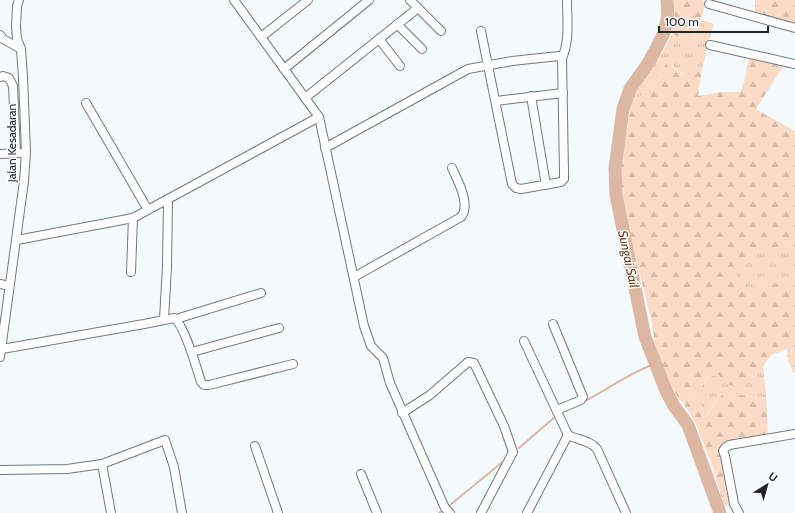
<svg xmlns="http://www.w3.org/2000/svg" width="795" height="513" font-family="Cabin,sans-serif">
<defs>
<pattern id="grass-tufts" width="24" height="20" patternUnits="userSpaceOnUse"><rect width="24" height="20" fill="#fcdbc6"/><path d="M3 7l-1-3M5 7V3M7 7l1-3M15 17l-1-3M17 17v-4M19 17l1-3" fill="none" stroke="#d8bcaa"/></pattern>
<pattern id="forest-firs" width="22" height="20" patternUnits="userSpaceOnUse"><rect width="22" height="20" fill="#fcdbc6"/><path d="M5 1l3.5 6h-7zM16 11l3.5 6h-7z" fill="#d8bcaa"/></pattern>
</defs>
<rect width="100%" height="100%" fill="#f5faff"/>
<g fill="url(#grass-tufts)">
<path d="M701,20L714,24L707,48L702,70C683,79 683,75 668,62L639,98L633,95L634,91L662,53L672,34L693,42Z"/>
<polygon points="795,240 795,276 784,278 783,282 744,288 740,292 733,259 782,246"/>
<path d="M763,365L766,394L760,400L750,396L726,393C723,396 718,398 715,402C710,408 710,414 703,418L701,404L690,392L693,387H700L711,376L719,375L725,383C744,383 752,383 763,365Z"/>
</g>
<g fill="url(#forest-firs)">
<polygon points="674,0 702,0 705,6 693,42 672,34 675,13"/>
<polygon points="755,0 795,0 795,26 755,15"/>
<path d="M749,57L784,65L756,109L795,131V240L782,246L733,260L741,291L744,288L783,282L784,278L795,276V373L793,372L788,360L787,349L771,355L759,372L749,381L735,387L725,383L719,375L711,376L700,387H693L690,392L701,404L703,418C711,414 711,408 715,402C718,398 722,395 726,393L750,396L760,400L766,394L768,435C754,436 737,436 725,444L732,503L725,507L719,489L713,467L695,422L684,404L678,398L672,389L662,371L655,345L652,323L625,215L620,168L633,95L639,98L668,62C682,76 683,79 702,70L698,96L721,92H740L744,82Z"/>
</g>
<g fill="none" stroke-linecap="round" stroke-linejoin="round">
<g stroke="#dcb8a2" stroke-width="2">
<path d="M585,401C609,389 630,372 655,364"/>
<polyline points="519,448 556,416"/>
<polyline points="450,505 505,460"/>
<polyline points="439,513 442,511"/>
</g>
<polyline stroke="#dcb8a2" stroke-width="13" points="667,0 668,15 664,33 649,62 630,89 623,109 615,168 616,195 645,337 666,391 674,406 688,425 720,513"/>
<defs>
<g id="minor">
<polyline points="234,0 319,117 364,326 371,346 383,358 390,383 445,508 450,513"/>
<polyline points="410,0 441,31"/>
<polyline points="709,4 795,28"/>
<polyline points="397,24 422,49"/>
<path d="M481,31L512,184L516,188L521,189L561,182L564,179V173L562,58C570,41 567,18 567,0"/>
<polyline points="0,35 3,39 21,49"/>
<polyline points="261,37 308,0"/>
<polyline points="379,39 400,66"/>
<polyline points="710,45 795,64"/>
<polyline points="284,69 369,0"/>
<polyline points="0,77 3,76 9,78 13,86 16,153"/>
<polyline points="531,96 546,185"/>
<polyline points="305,98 418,8"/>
<polyline points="496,101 563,93"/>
<polyline points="86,103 148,210"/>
<polyline points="325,148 468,69 512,61 559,56 562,58"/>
<polyline points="0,154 21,153"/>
<polyline points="17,240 133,218 319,117"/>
<polyline points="131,272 133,218"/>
<path d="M354,277L461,217C471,205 458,181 452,168"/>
<polyline points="0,284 9,286"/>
<polyline points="164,319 167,267 168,200"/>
<polyline points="176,319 261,293"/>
<polyline points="553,324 583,397 581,400 557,410"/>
<path d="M524,341L568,435C577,440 590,440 597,449L626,513"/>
<path d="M2,349L144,324L174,318C184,324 197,369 201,382L204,385H209L293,364"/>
<polyline points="192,352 279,328"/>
<polyline points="0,357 24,181 26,152 23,77 21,49 17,39 16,27 17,6 19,0"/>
<polyline points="402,413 430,395 468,362 474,363 504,426 513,452 481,513"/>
<polyline points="255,446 278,513"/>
<polyline points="102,464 111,513"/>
<polyline points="0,470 67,469 102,464 165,440 174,467 182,513"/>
<polyline points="361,474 377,513"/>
<polyline points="527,513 568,435"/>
<polyline points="739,513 734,504 733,498 725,456 723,451 725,448 729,445 795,434"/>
</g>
</defs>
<use href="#minor" stroke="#6f7a85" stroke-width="10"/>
<use href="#minor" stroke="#fff" stroke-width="8"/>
</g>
<g text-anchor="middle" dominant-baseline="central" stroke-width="3" stroke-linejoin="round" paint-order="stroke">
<g font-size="12" fill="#21252a" stroke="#fff">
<text transform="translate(11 143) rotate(-90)">Jalan Kesadaran</text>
</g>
<g font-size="13" font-style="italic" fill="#6c3d1b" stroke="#fff">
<text transform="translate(629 259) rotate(78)">Sungai Sail</text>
</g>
</g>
<g transform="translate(767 485) rotate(37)" stroke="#ffffff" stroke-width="3" paint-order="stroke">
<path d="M0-3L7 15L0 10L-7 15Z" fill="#21252a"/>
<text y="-6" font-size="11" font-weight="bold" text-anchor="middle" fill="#21252a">U</text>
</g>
<path d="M659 26v6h109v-6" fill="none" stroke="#21252a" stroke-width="2"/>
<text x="665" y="26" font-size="12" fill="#21252a" stroke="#ffffff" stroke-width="3" paint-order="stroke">100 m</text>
</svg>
